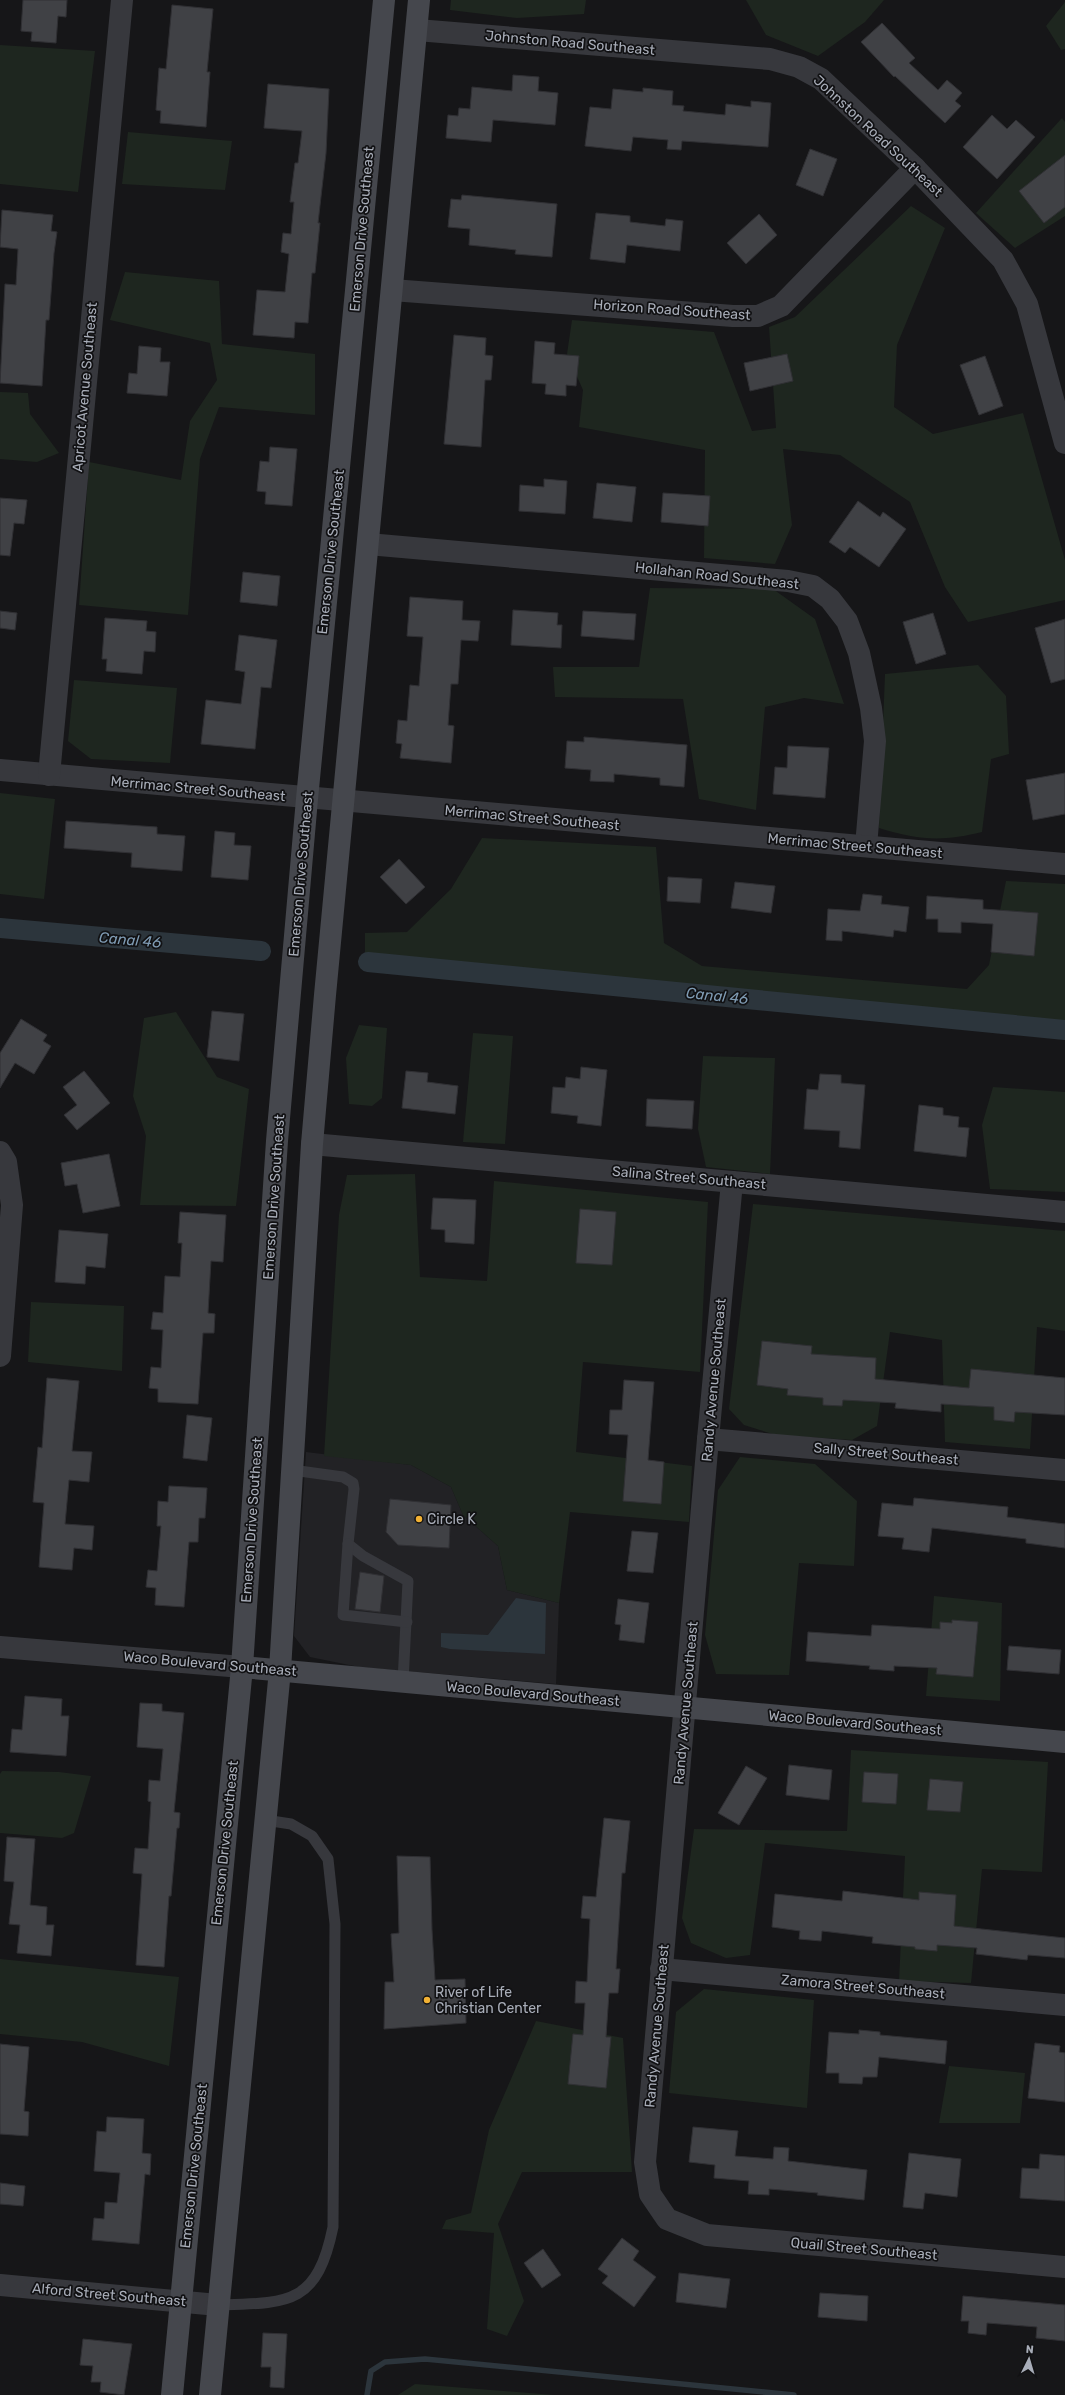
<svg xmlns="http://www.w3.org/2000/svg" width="1065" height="2395" font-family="Rubik,sans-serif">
<rect width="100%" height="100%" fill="#161618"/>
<polygon fill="#222225" points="306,1452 411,1465 451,1487 463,1515 498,1546 507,1590 559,1603 556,1684 359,1667 310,1657 294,1636"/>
<g fill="#1e261f">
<polygon points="451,0 586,0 584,14 517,18 450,10"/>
<polygon points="746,0 884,0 865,22 818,56 766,35"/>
<polygon points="1065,2 1065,49 1061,50 1046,26"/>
<polygon points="0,45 95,51 78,192 0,184"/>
<polygon points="1062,118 1065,122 1065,216 1015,248 976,213"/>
<polygon points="128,132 232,141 225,190 122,184"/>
<polygon points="911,206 945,228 897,345 894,407 933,434 1023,413 1065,560 1065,600 968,622 945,587 910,502 840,455 783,449 792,525 775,564 704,558 705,450 579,427 583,390 567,354 572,320 714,332 752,431 776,428 769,327 795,317"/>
<polygon points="125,272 219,281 222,344 315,354 315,415 219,407 200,459 188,615 79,605 89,462 181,480 190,421 217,380 210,343 110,320"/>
<polygon points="0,392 28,393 30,414 59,453 37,462 0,459"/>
<polygon points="650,588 773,589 815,619 844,704 804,698 765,707 756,810 699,799 683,699 555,697 553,667 639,667"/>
<path d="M978,665L1006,696L1009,754L991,759L982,832C942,842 918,840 879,828L885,674Z"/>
<polygon points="74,680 177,688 170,763 91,759 68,741"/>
<polygon points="0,793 55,799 44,899 0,894"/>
<polygon points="482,838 656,847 664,943 702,966 967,989 989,965 1006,881 1065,884 1065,1022 365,953 365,933 407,932 451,889"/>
<polygon points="176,1012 217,1077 249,1089 236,1206 140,1205 146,1136 133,1096 144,1018"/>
<polygon points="359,1025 387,1028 382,1098 372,1106 349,1104 346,1058"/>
<polygon points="473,1033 513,1036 505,1144 463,1142"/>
<polygon points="703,1056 775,1058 770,1174 706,1167 698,1129"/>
<polygon points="993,1087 1065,1092 1065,1192 990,1189 982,1125"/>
<polygon points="415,1174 420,1277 487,1281 494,1181 708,1202 700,1372 583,1362 576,1452 692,1466 689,1522 570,1512 559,1603 507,1590 498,1546 463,1515 451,1487 411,1465 324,1456 339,1215 347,1175"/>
<polygon points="753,1204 1065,1231 1065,1331 1037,1327 1030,1449 945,1442 942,1340 890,1332 877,1426 852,1440 776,1435 744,1425 729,1409"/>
<polygon points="31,1302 124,1306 122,1371 28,1362"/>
<polygon points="740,1457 815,1464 857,1501 854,1566 799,1563 789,1675 716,1674 705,1635 718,1490"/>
<polygon points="934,1596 1002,1603 1000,1701 926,1696"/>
<polygon points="851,1750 1048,1762 1042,1872 982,1869 971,1983 899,1981 905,1856 765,1843 750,1955 726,1958 691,1943 682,1918 694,1829 847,1831"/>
<polygon points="2,1771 59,1772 91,1776 74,1833 62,1838 0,1833 0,1774"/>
<polygon points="0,1959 179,1977 169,2066 82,2042 0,2034"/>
<polygon points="704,1989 814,2000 807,2108 669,2093 676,2012"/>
<polygon points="536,2021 623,2038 632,2172 522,2172 498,2224 524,2301 507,2336 487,2329 494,2233 442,2229 446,2220 471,2213 489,2130"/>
<polygon points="949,2066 1025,2073 1020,2123 939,2123"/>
<polygon points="415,2384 554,2395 398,2395"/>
</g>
<polygon fill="#2c353c" points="516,1598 546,1603 545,1654 450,1649 441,1647 441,1633 488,1635"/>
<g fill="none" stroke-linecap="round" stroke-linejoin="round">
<polyline stroke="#2c353c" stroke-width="5.5" points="367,2395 371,2371 385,2362 425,2359 794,2395"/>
<g stroke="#2c353c" stroke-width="20">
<polyline points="0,928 261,951"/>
<polyline points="368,962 1065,1030"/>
</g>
</g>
<g fill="#404145" stroke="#303034">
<polygon points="23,0 67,0 66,17 58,16 56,43 31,41 32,32 21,31"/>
<polygon points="172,5 213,9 207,72 210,72 206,127 160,123 161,111 156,110 159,68 166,69"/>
<polygon points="882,23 915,58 909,63 938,90 947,80 962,93 955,101 961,106 945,123 895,76 894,77 861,42"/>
<polygon points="513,75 539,77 538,91 558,93 555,125 493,120 491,142 446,138 448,115 458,116 459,108 470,109 472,87 512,91"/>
<polygon points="268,84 329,89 326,153 318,223 320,223 315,273 312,273 308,323 295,322 294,338 253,335 257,290 285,292 289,254 281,252 283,233 291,234 294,202 290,202 295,163 298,163 302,131 264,128"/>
<polygon points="643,88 673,91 672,105 684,106 683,111 725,115 726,104 751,107 751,101 771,103 768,147 682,141 681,150 667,149 668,140 633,137 631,151 585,146 590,107 611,109 613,89 643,92"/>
<polygon points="992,115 1007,129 1016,120 1035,137 997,179 963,147"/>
<polygon points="810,149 837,159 823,196 796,185"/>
<polygon points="1065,155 1065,207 1044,223 1019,191"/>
<polygon points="462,195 557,204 552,257 515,254 516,250 469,245 470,229 448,227 451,199 461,200"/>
<polygon points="2,210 53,215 51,231 57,232 54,253 49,320 46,320 42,386 0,383 5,284 16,285 18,249 0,247"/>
<polygon points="596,213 630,216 630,222 665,226 666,219 683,221 680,251 627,245 625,263 590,259"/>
<polygon points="759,214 777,235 746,264 727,243"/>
<polygon points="454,335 486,338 485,355 493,356 491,380 485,380 481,447 444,444"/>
<polygon points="535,341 555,343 554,354 579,356 576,386 566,385 566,396 545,394 546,384 532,383"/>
<polygon points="139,346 161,348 160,362 170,362 167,396 127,393 129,373 137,374"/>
<polygon points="787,354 793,381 750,391 744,363"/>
<polygon points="985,356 1003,406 979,415 960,365"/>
<polygon points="270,447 297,449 292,506 265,504 266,492 257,491 260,461 269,462"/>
<polygon points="544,479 567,481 565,514 519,511 520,485 544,487"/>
<polygon points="597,483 636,487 632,522 593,518"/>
<polygon points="663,493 710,496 708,526 661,522"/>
<polygon points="0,498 27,500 24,524 14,523 10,556 0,555"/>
<polygon points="858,501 880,517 883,512 906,529 879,567 850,547 845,553 829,542"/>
<polygon points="243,572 280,576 277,606 240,602"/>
<polygon points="410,597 463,601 462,620 480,621 478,641 461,640 458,684 451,684 448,725 454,726 451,763 400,758 402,744 396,743 398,720 407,721 410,685 419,686 423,637 407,636"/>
<polygon points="513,610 558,613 557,625 562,625 561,648 511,645"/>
<polygon points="0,611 17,613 15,630 0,628"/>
<polygon points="583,611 636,614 634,640 581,636"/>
<polygon points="933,613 946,654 916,664 903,622"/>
<polygon points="105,618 147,621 146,631 156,632 155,652 144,651 142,674 106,671 107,659 102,659"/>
<polygon points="1065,619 1065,679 1051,683 1035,628"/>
<polygon points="239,635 277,640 271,688 261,687 255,749 201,744 206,700 241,704 245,672 235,670"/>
<polygon points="584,737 687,745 684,787 660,785 660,778 614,774 614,782 590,781 591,770 565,768 567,741 584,742"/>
<polygon points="788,746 829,748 825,798 773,794 775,767 787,768"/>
<polygon points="1065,773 1065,814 1033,820 1026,780"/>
<polygon points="66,821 157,827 157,834 185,836 182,871 131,867 132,853 64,848"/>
<polygon points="215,831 235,833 234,845 251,846 248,880 211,877"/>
<polygon points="399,859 425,887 406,904 380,877"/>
<polygon points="668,877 702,879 700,903 667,901"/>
<polygon points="735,882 775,886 771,913 731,908"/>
<polygon points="863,894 882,896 881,904 909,907 906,932 894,930 893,937 842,931 842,941 826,940 828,909 860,911"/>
<polygon points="927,896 983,900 983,909 1038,913 1034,956 991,952 993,924 961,922 961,933 938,932 938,919 926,919"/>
<polygon points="212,1011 244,1014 239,1061 207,1057"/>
<polygon points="21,1019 47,1035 43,1041 51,1046 34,1074 15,1063 0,1088 0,1053"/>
<polygon points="581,1067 607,1070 601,1126 577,1123 578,1116 551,1113 553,1087 565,1088 566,1077 580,1079"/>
<polygon points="84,1071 110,1103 77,1130 64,1115 77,1105 63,1087"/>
<polygon points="406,1071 428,1073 427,1082 458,1086 455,1114 402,1108"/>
<polygon points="820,1074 841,1075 841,1083 865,1085 860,1149 839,1147 840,1131 804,1129 807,1089 818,1090"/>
<polygon points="647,1099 694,1101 692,1129 646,1126"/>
<polygon points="919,1105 943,1108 943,1115 959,1117 958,1127 969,1128 966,1157 914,1151"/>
<polygon points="109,1154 120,1206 83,1213 77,1184 65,1186 61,1163"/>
<polygon points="433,1198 476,1200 474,1244 445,1242 445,1230 431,1229"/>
<polygon points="580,1209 616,1212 612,1265 576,1263"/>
<polygon points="180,1212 226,1215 223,1262 211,1261 208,1313 215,1314 214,1333 203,1333 198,1404 158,1402 158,1389 149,1388 151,1367 161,1368 163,1330 151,1329 153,1312 163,1313 165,1276 180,1277 182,1243 178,1243"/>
<polygon points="59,1230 108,1234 105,1268 86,1266 85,1284 55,1282"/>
<polygon points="762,1341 812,1346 811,1354 876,1358 875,1379 969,1388 971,1369 1065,1378 1065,1415 1015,1412 1014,1422 994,1420 994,1407 941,1404 941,1412 895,1408 896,1403 843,1400 842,1406 823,1405 823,1398 787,1395 788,1389 757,1385"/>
<polygon points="47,1378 79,1381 72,1451 92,1452 89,1482 69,1480 65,1524 94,1526 92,1550 74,1548 72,1570 39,1567 44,1503 33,1502 38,1447 42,1448"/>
<polygon points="624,1380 654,1382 648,1460 664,1462 661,1504 623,1501 628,1435 609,1434 610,1410 622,1410"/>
<polygon points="187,1415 212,1418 207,1461 183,1458"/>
<polygon points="169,1486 207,1488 205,1518 199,1518 198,1542 189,1542 184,1607 155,1605 156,1588 146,1587 148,1570 157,1571 161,1526 157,1526 158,1501 168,1502"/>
<polygon points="914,1498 1008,1507 1007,1517 1065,1524 1065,1548 1026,1543 1026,1539 932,1528 929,1552 902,1549 904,1538 878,1536 882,1503 913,1506"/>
<polygon points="390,1499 451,1505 449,1548 398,1545 386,1532"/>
<polygon points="632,1531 658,1533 653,1573 627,1571"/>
<polygon points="360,1572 384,1576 380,1612 355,1609"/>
<polygon points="618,1599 649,1603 644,1643 619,1640 621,1625 615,1624"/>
<polygon points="952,1620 978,1622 973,1677 936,1674 937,1668 894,1666 894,1671 869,1669 870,1666 806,1661 808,1632 871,1636 872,1625 940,1629 940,1622 952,1623"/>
<polygon points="1009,1646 1061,1650 1059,1674 1007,1670"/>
<polygon points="25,1696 62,1699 61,1716 69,1716 66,1756 10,1752 12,1729 22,1730"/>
<polygon points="140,1703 162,1704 162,1711 184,1713 174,1812 180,1813 179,1828 177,1828 171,1896 169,1896 164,1967 136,1965 142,1874 133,1873 135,1848 148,1849 151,1802 148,1801 149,1780 160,1781 163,1749 137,1747"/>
<polygon points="789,1765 832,1770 829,1800 786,1795"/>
<polygon points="746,1766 767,1778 739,1825 718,1813"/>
<polygon points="864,1772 898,1774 896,1804 862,1802"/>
<polygon points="930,1779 963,1782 960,1812 927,1810"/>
<polygon points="604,1818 630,1821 625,1873 622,1873 616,1969 620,1969 618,1993 609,1993 606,2037 611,2037 606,2088 568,2084 573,2034 583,2035 585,2003 575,2003 576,1981 587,1982 590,1919 581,1918 583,1896 596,1897"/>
<polygon points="7,1837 35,1839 30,1905 47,1907 46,1925 54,1925 51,1956 17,1953 20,1925 9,1924 14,1882 4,1881"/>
<polygon points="397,1856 430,1857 432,1930 435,1980 465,1979 466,2023 384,2029 385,1982 394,1982 391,1934 399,1933"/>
<polygon points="843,1891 919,1900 919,1892 956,1895 954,1926 1065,1938 1065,1958 1028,1955 1027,1960 976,1954 977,1948 937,1945 937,1951 915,1949 915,1947 872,1943 873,1937 822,1931 821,1941 799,1939 800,1931 772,1927 775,1894 842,1901"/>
<polygon points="859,2030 880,2032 880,2035 947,2041 945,2064 879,2057 877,2077 863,2077 862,2084 839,2083 839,2073 826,2073 829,2032 859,2034"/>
<polygon points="1035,2043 1060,2046 1059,2052 1065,2053 1065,2102 1028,2098"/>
<polygon points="0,2044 29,2047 24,2111 29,2112 28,2136 0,2134"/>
<polygon points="107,2117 144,2119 142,2153 151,2154 150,2175 145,2174 139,2244 92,2240 94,2218 104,2219 105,2202 117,2203 120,2173 94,2171 97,2131 106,2132"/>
<polygon points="693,2127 738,2131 735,2156 773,2159 774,2147 789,2148 788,2161 867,2170 864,2200 817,2195 818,2193 769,2189 769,2195 748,2194 749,2181 714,2178 715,2165 689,2162"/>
<polygon points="909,2153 961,2159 957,2197 925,2193 923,2209 903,2207"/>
<polygon points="1040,2154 1065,2156 1065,2201 1020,2198 1022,2168 1039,2169"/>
<polygon points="0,2183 25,2186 23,2206 0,2204"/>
<polygon points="622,2238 639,2251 633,2260 656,2277 634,2307 602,2283 608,2276 598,2269"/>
<polygon points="543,2249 561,2275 542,2288 524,2263"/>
<polygon points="679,2273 730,2279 726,2308 676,2302"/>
<polygon points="820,2293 868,2296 867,2321 818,2317"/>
<polygon points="963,2296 1065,2305 1065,2341 1036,2338 1037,2327 987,2323 986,2335 968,2333 969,2321 961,2321"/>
<polygon points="263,2333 287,2334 284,2388 270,2387 271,2367 261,2367"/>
<polygon points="83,2339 132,2344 124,2395 100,2392 101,2382 91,2382 93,2366 80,2365"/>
</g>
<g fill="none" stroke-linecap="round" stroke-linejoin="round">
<g stroke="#37383d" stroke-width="11">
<polyline points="292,1470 343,1477 353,1483 354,1489 348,1544 363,1556 408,1581 403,1682"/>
<polyline points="348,1544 343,1615 407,1622"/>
<path d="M218,2305C289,2303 317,2305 333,2227L335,1924L328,1859L312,1836L291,1824L265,1820"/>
</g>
<g stroke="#37383d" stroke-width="22">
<polyline points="417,30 770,59 799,67 821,79 915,168 1003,260 1027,304 1065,443"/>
<polyline points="392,290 733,316 758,316 781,306 915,168"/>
<polyline points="368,544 788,581 813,586 830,599 847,621 859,653 871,708 875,741 866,846"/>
<polyline points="0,770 1065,864"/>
<polyline points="49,775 122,0"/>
<polyline points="312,1144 1065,1212"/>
<polyline points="0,1152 6,1162 12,1205 0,1356"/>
<polyline points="732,1182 708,1439 645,2162 650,2194 667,2219 707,2235 1065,2267"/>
<polyline points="708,1439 1065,1470"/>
<polyline points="0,1647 242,1667"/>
<polyline points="661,1969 1065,2005"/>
<polyline points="0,2285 218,2305"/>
</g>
<g stroke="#45474d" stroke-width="22">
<polyline points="242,1667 1065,1742"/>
<polyline points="172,2395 242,1667 277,1141 307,799 384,0"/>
<polyline points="210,2395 280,1670 312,1144 325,995 419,0"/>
</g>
</g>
<g fill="#f2b134" stroke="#111113" stroke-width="1.5">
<circle cx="419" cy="1519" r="4"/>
<circle cx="427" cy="2000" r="4"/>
</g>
<g text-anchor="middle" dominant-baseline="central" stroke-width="3.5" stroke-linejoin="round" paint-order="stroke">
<g font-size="14" fill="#a8adb8" stroke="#111113">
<text transform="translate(570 43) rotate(5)">Johnston Road Southeast</text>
<text transform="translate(878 136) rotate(43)">Johnston Road Southeast</text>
<text transform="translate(362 229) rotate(-85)">Emerson Drive Southeast</text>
<text transform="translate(672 310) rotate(4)">Horizon Road Southeast</text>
<text transform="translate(85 387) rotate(-85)">Apricot Avenue Southeast</text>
<text transform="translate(331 552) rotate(-84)">Emerson Drive Southeast</text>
<text transform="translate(717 576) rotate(6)">Hollahan Road Southeast</text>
<text transform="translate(198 789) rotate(5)">Merrimac Street Southeast</text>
<text transform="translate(532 818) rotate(5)">Merrimac Street Southeast</text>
<text transform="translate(855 846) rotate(5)">Merrimac Street Southeast</text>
<text transform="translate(301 874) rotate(-85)">Emerson Drive Southeast</text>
<text transform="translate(689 1178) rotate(5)">Salina Street Southeast</text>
<text transform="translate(274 1197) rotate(-86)">Emerson Drive Southeast</text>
<text transform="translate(714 1380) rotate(-85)">Randy Avenue Southeast</text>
<text transform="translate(886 1454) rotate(5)">Sally Street Southeast</text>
<text transform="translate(252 1520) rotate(-86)">Emerson Drive Southeast</text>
<text transform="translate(210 1664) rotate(5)">Waco Boulevard Southeast</text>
<text transform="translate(533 1694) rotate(5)">Waco Boulevard Southeast</text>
<text transform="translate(686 1703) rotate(-85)">Randy Avenue Southeast</text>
<text transform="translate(855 1723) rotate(5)">Waco Boulevard Southeast</text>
<text transform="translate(225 1843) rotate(-84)">Emerson Drive Southeast</text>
<text transform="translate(863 1987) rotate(5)">Zamora Street Southeast</text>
<text transform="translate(657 2026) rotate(-85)">Randy Avenue Southeast</text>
<text transform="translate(194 2166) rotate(-84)">Emerson Drive Southeast</text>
<text transform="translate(864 2249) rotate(5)">Quail Street Southeast</text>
<text transform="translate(109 2295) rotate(5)">Alford Street Southeast</text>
</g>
<g font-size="14" fill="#a8adb8" stroke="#111113" text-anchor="start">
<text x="427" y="1519">Circle K</text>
<text x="435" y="1992">River of Life<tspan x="435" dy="16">Christian Center</tspan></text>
</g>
<g font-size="15" font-style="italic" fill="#7f9bb3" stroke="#111113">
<text transform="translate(130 940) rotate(5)">Canal 46</text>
<text transform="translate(717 996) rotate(6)">Canal 46</text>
</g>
</g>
<g transform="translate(1029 2359) rotate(5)" stroke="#111113" stroke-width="3" paint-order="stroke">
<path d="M0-3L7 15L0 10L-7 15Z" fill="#a8adb8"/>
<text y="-6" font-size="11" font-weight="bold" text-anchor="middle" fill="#a8adb8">N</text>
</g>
</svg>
